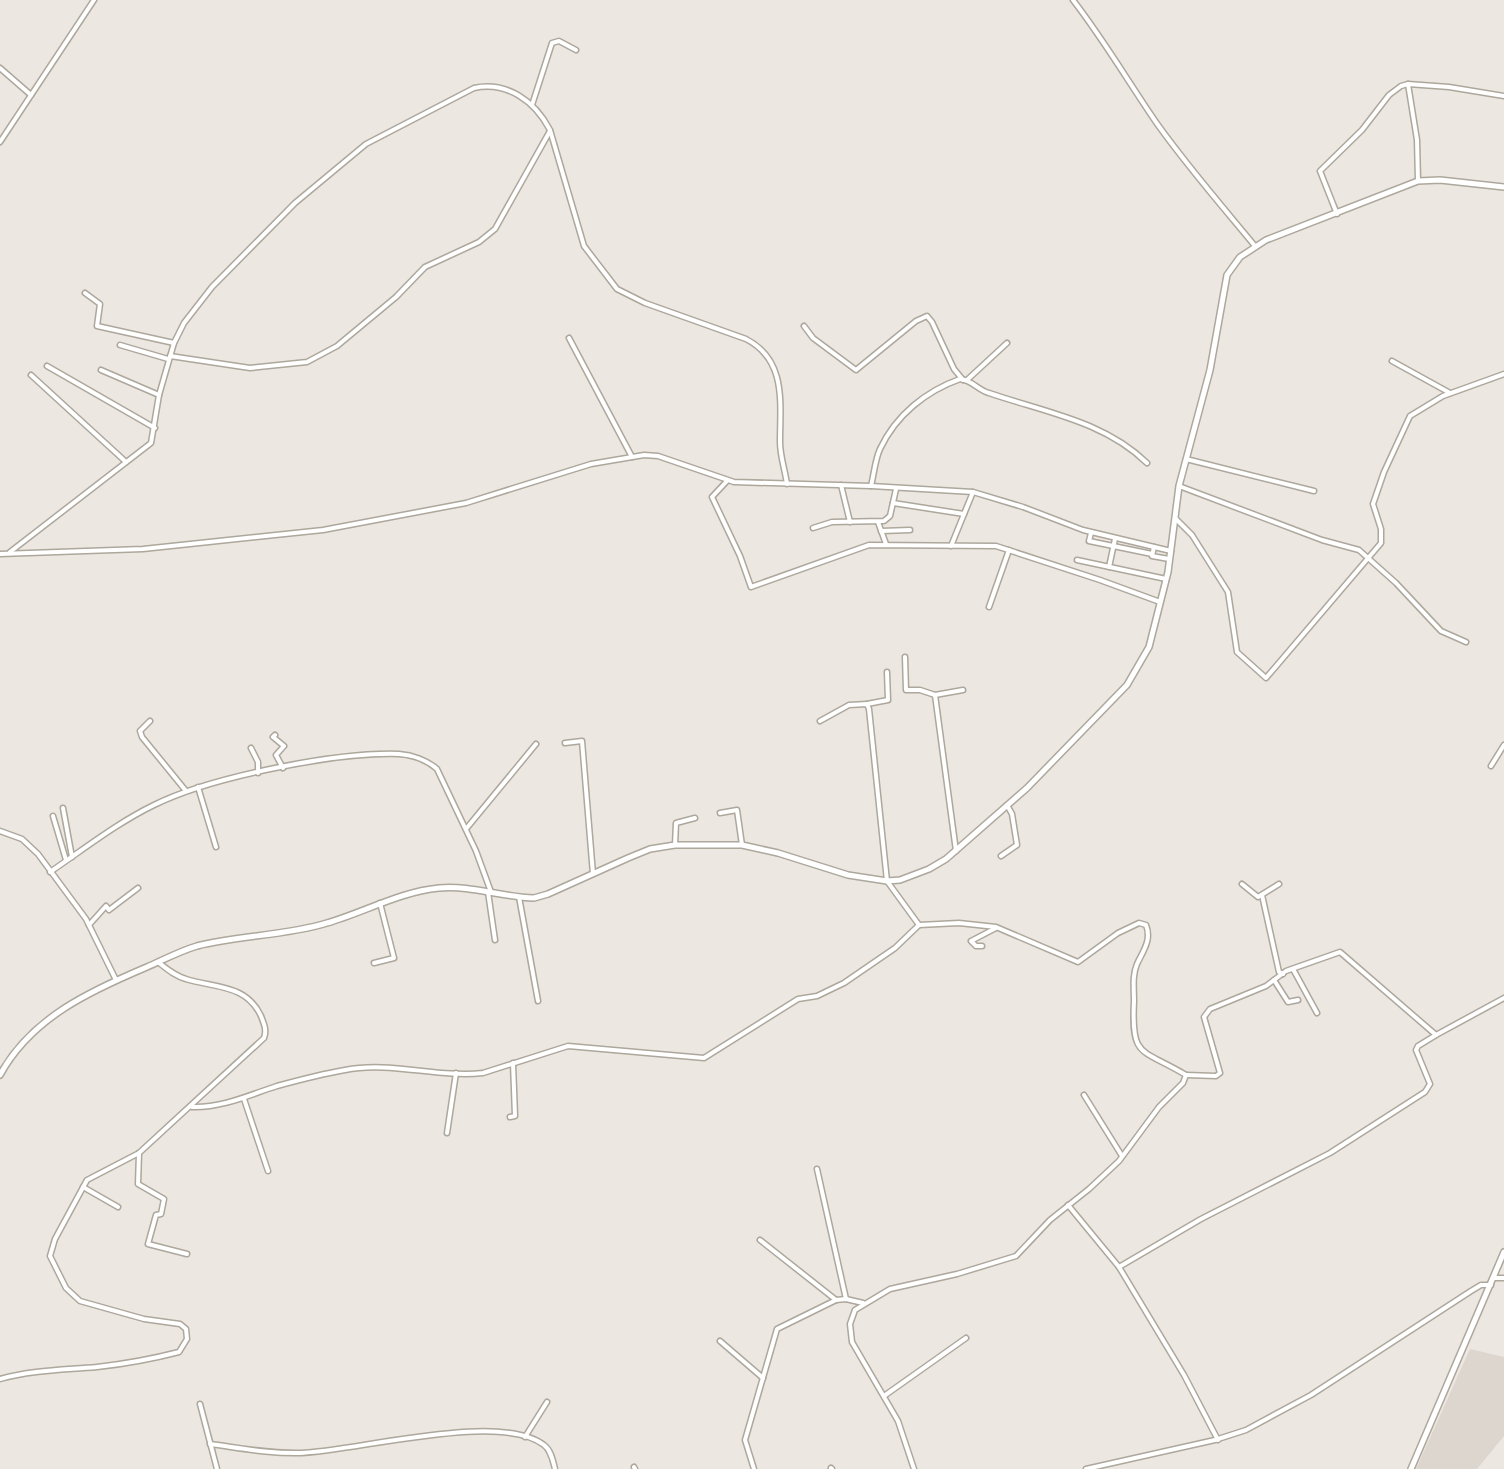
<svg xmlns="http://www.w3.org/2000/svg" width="1504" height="1469" font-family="Karla,sans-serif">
<rect width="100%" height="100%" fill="#ece7e1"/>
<polygon fill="#dcd6cf" points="1470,1349 1504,1357 1504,1436 1477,1469 1416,1469"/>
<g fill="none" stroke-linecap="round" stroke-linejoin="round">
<defs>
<g id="minor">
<path d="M1073,0C1104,40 1129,83 1158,125C1188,167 1222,206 1255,246"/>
<polyline points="0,68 31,95"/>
<polyline points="1408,84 1417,140 1418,181"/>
<polyline points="532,105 552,43 559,41 576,50"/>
<polyline points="0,142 94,0"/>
<polyline points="1337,214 1320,171 1362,130 1389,95 1401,86 1408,84 1449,87 1504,96"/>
<polyline points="85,293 100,304 97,326 174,343"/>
<polyline points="804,326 813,338 856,370 916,321 927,316 932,322 954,369 963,380"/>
<polyline points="569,338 632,457"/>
<polyline points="120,345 168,359"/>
<polyline points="170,356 250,368 307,362 337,346 396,297 425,267 479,242 495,229 550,131"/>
<polyline points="1392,361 1450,393"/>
<polyline points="47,366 155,428"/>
<polyline points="101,370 159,395"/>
<polyline points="31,375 126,462"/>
<polyline points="967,380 1007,343"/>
<polyline points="1186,459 1314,491"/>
<polyline points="727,481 712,497 740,556 751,587 869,545 996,546 1100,580 1160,602"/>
<polyline points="841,485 850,522"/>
<path d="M871,486C874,474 875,460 880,449C896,415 926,391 960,379C972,380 978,390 989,393C1044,412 1104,421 1147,463"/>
<polyline points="1179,486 1322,540 1359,550 1396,583 1441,631 1466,642"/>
<polyline points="893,503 964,514"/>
<polyline points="1176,519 1192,535 1228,592 1237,652 1266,678 1381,543 1381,529 1373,504 1384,472 1410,416 1443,396 1504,374"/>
<polyline points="878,522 886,544"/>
<polyline points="813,528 832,522 884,521 890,516 896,489"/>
<polyline points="881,531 910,530"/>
<polyline points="1091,533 1089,541 1152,554"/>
<polyline points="951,546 973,492"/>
<polyline points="1154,547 1152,556 1169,559"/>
<path d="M10,552L151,443L159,395L174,343L184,323L212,287L295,203L366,144L474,88C507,81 535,101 550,130L584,246L617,289L645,303L746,339C787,360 780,403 780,442C780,456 785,470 787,484"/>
<polyline points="0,554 143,549 323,530 466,503 591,464 644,455 658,456 734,482 871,486 973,492 1023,507 1083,530 1171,551"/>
<polyline points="1077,560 1166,579"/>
<polyline points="1109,567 1115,539"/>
<polyline points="989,607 1009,550"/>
<polyline points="905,657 906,690 920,690 935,695 963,690"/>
<polyline points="935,695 956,851"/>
<polyline points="867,704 888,700 887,672"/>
<polyline points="150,721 140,731 142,737 186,791"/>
<path d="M820,721L849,705L867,704L869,709L887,881L919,925L959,923L996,927L1078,962L1118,933L1139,923L1146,925C1152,940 1143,951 1137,964C1132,976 1134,988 1134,1001C1131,1059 1141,1048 1186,1075L1183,1083L1159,1107L1119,1161L1089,1189L1050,1220L1016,1256L957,1274L890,1289L855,1310L850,1324L852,1342L898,1421L914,1469"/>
<polyline points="275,735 273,737 284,746 276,755 283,768"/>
<polyline points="565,743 582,741 593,874"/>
<polyline points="251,748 258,762 258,773"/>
<polyline points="1491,766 1504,745"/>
<polyline points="198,787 216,847"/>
<polyline points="63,808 72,857"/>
<polyline points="720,813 737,810 742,845"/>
<polyline points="53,816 66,860"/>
<polyline points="466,829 536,744"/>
<polyline points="0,831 22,839 38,854 86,919 116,980"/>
<polyline points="675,845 676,823 695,818"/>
<polyline points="1001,856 1017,845 1012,814 1007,805"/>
<path d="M50,872C84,849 117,823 154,805C210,777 336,752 399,754C412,755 427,760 437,769L476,851L491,892"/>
<polyline points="1242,884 1258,897 1279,884"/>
<polyline points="488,892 495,940"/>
<polyline points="1262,895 1279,972 1283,974"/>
<polyline points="519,897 538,1001"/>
<polyline points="89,925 106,906 109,910 138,888"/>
<polyline points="982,946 976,946 971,941 996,928"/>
<polyline points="374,963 394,958 380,903"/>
<polyline points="1293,969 1317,1013"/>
<polyline points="1274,980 1288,1002 1298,1000"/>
<polyline points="1186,1075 1216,1076 1220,1073 1204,1017 1210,1009 1266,986 1286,971 1340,952 1436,1035 1504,998"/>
<polyline points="1084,1095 1122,1156"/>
<polyline points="244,1099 268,1171"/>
<path d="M192,1107C222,1108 249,1095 277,1086C299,1080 322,1074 345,1070C391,1061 437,1078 483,1073L568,1046L704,1058L798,999L817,996L844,983L895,948L919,925"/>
<polyline points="510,1117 515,1116 513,1063"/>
<polyline points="447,1133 456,1073"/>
<polyline points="139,1153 138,1184 164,1199 161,1214 156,1215 148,1244 187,1254"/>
<polyline points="817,1169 846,1299"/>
<polyline points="83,1187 118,1207"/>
<polyline points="1068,1205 1119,1267 1184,1375 1218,1440"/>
<polyline points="760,1240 836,1300"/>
<polyline points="1119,1267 1201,1219 1330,1153 1425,1092 1430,1084 1416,1050 1418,1046 1436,1035"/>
<polyline points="1494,1278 1504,1278"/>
<polyline points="720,1341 763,1378"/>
<path d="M0,1379C32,1370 64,1370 97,1367C124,1364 152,1359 179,1352L187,1339L186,1329L180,1324L144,1319L80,1301L66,1288L50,1256L55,1239L87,1180L139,1153L264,1038C267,1030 264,1024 261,1016C246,984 215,988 186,979C175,976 167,969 158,962"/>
<polyline points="884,1396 966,1338"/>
<polyline points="200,1404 217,1469"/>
<polyline points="525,1437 547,1402"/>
<path d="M210,1444C240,1448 271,1454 301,1453C356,1451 501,1411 544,1445C551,1450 553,1461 555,1469"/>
<polyline points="634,1467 635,1469"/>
<polyline points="831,1468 832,1469"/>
<polyline points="754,1469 745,1440 777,1329 836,1300 846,1299 863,1303"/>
<polyline points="1086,1469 1215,1440 1246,1430 1311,1395 1471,1291 1481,1285 1491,1285"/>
</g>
<g id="tertiary">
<path d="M0,1075C31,1018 90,991 147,967C163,960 180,951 197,946C240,935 284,936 327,923C365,912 399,892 439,888C470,885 502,897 534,898L548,894L628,858L650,849L675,845H742L778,853L848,875L887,881L900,880L929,869L946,859L1027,788L1127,685L1149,647L1168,572L1179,486L1210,370L1227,275L1240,257L1266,240L1418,181L1440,180L1504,187"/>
<polyline points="1411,1469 1504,1252"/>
</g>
</defs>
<use href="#minor" stroke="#ada79c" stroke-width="7"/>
<use href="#tertiary" stroke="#ada79c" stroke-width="8"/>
<use href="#minor" stroke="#fff" stroke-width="4"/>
<use href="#tertiary" stroke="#fff" stroke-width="5"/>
</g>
</svg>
